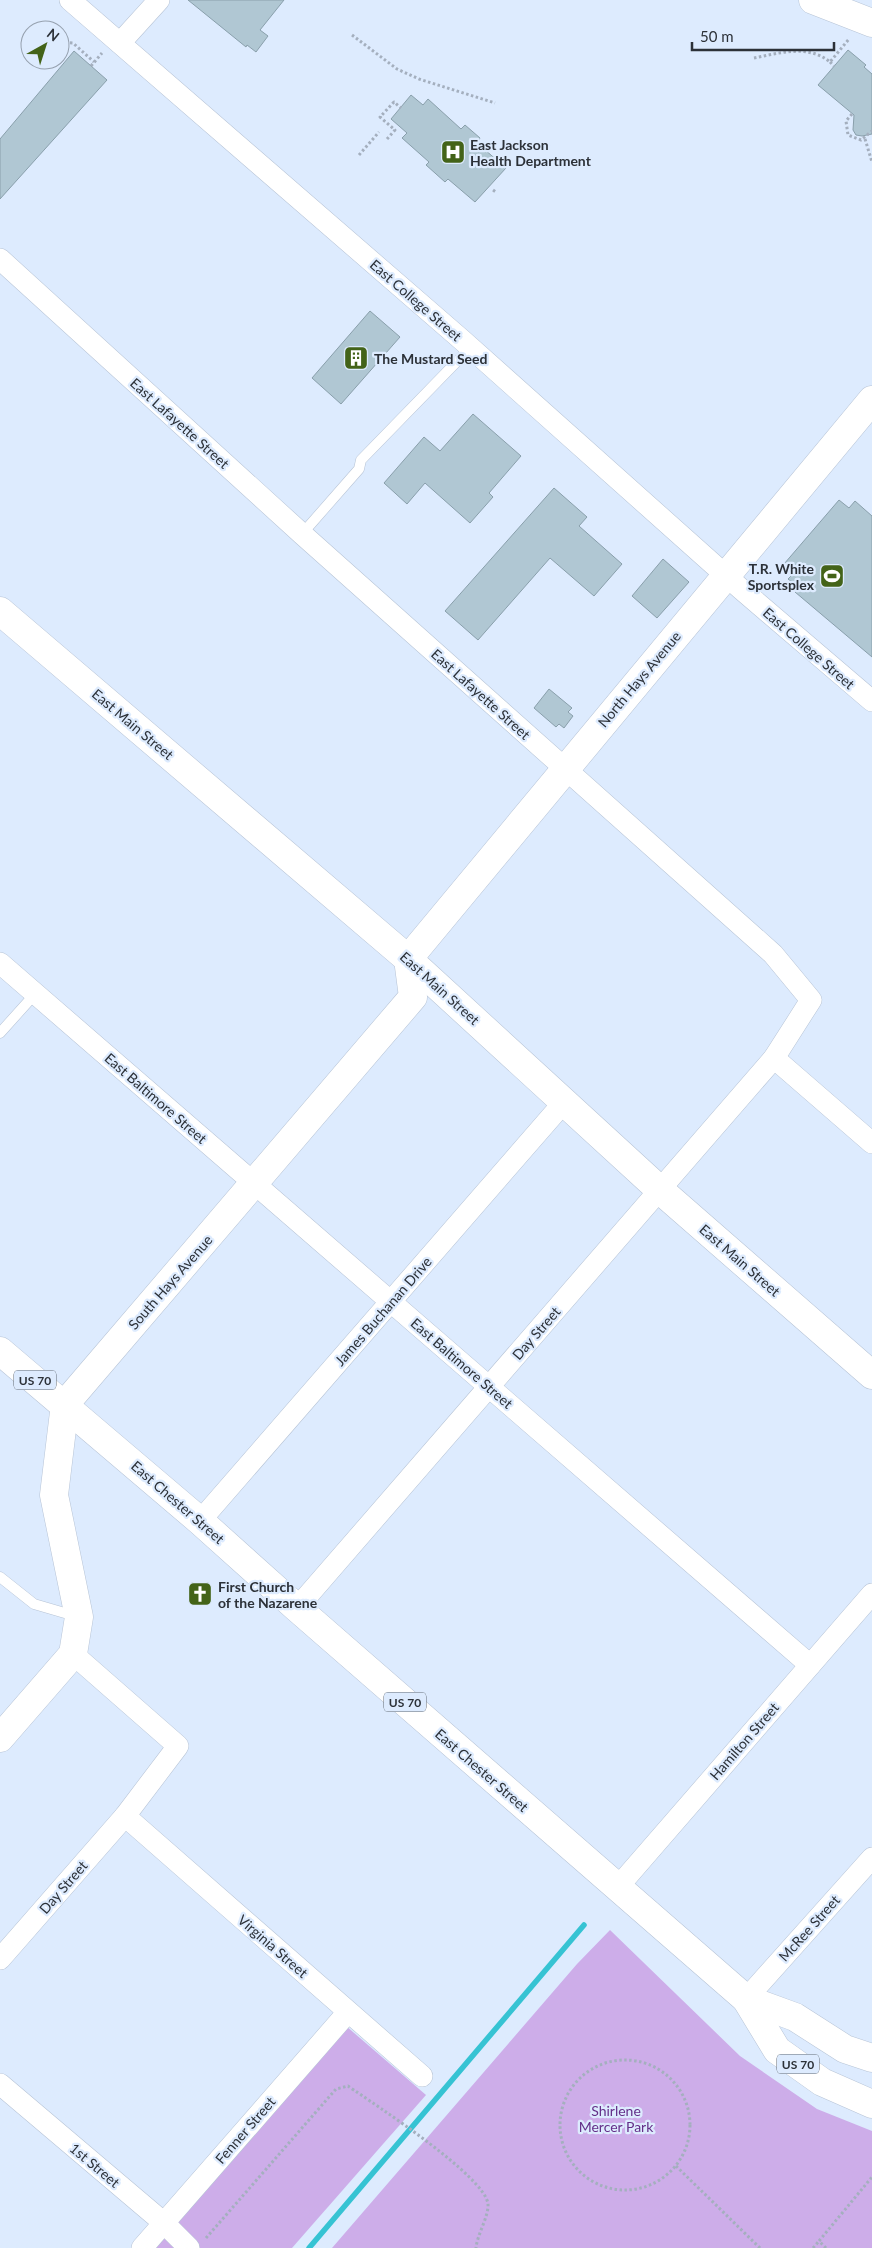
<svg xmlns="http://www.w3.org/2000/svg" width="872" height="2248" font-family="Lato,sans-serif">
<rect width="100%" height="100%" fill="#ddebfe"/>
<g fill="#cdade9">
<polygon points="610,1930 740,2056 817,2109 872,2131 872,2248 332,2248 577,1964"/>
<polygon points="346,2026 426,2095 292,2248 152,2248"/>
</g>
<g fill="none" stroke-linecap="round" stroke-linejoin="round">
<polyline stroke="#36c3d3" stroke-width="5.5" points="309,2248 584,1925"/>
</g>
<g fill="#b0c7d3" stroke="#899fab">
<polygon points="188,0 284,0 260,30 268,36 256,52 247,45 246,47"/>
<polygon points="848,50 866,65 864,67 872,74 872,134 862,136 856,135 853,130 854,115 818,85"/>
<polygon points="74,51 107,80 0,199 0,139"/>
<polygon points="411,95 423,105 428,99 461,129 465,125 480,138 477,143 506,168 475,202 448,179 445,182 426,165 429,162 402,138 407,133 391,119"/>
<polygon points="370,311 400,337 341,404 312,378"/>
<polygon points="473,414 521,456 489,493 493,497 470,523 425,483 407,504 384,483 424,437 440,451"/>
<polygon points="554,488 587,517 579,526 622,564 594,596 550,558 478,640 445,611"/>
<polygon points="839,500 849,508 855,501 872,516 872,657 795,592 799,588 788,579 794,573 784,564"/>
<polygon points="663,559 689,582 657,618 632,596"/>
<polygon points="549,689 572,708 568,712 573,716 564,728 559,724 556,727 534,708"/>
</g>
<g fill="none" stroke-linecap="round" stroke-linejoin="round">
<defs>
<g id="lane">
<polyline points="302,534 359,469 361,460 470,348"/>
<polyline points="0,1033 35,994"/>
<polyline points="0,1577 34,1604 75,1616"/>
</g>
<g id="street">
<polyline points="70,0 462,340 741,589 872,701"/>
<polyline points="120,43 159,0"/>
<polyline points="0,259 302,534 773,954 811,1000 774,1058 297,1608"/>
<polyline points="0,963 810,1665"/>
<polyline points="774,1058 872,1143"/>
<polyline points="200,1521 565,1101"/>
<polyline points="125,1816 422,2076"/>
<polyline points="617,1888 872,1594"/>
<polyline points="0,1959 125,1816 178,1746 73,1654"/>
<polyline points="746,1999 872,1858"/>
<polyline points="0,2084 164,2223 189,2248"/>
<polyline points="142,2248 348,2012"/>
</g>
<g id="secondary">
<polyline points="813,0 872,23"/>
<polyline points="0,611 408,959 660,1190 872,1375"/>
<polyline points="408,959 872,400"/>
<polyline points="0,1738 73,1654 79,1617 54,1495 65,1404 413,997 408,959"/>
</g>
<g id="highway">
<polyline points="0,1351 200,1521 297,1608 746,1999 777,2050 822,2082 872,2104"/>
<polyline points="746,1999 795,2017 845,2049 872,2058"/>
</g>
</defs>
<use href="#lane" stroke="#b7c4d6" stroke-width="11"/>
<use href="#street" stroke="#b7c4d6" stroke-width="22"/>
<use href="#secondary" stroke="#b7c4d6" stroke-width="29"/>
<use href="#highway" stroke="#b7c4d6" stroke-width="29"/>
<g stroke="#a4afbe" stroke-width="3" stroke-dasharray="2.5 2.5" stroke-linecap="butt">
<polyline points="352,35 397,69 419,79 495,103"/>
<polyline points="60,42 73,43 94,62"/>
<path d="M754,58C780,53 808,44 830,62L849,39"/>
<polyline points="830,62 834,66"/>
<polyline points="91,66 102,53"/>
<polyline points="852,114 846,121 848,135 861,140 872,131"/>
<polyline points="387,139 395,130 380,117 394,102 401,108"/>
<polyline points="865,139 872,162"/>
<polyline points="359,155 379,132"/>
<polyline points="493,190 496,192"/>
<circle cx="625" cy="2125" r="65"/>
<polyline points="676,2166 760,2248"/>
<path d="M206,2238L336,2089L348,2086C374,2104 485,2176 488,2204C489,2216 477,2235 476,2248"/>
<polyline points="813,2248 819,2241"/>
<polyline points="826,2248 819,2241 872,2177"/>
</g>
<use href="#lane" stroke="#fff" stroke-width="10"/>
<use href="#street" stroke="#fff" stroke-width="21"/>
<use href="#secondary" stroke="#fff" stroke-width="28"/>
<use href="#highway" stroke="#fff" stroke-width="28"/>
</g>
<defs>
<symbol id="hospital-square" viewBox="-11 -11 22 22"><rect x="-9" y="-9" width="18" height="18" rx="4" fill="#436318" stroke="#ddebfe"/><path d="M-5-5h3v3.5h4V-5h3V5h-3V1.5h-4V5h-3Z" fill="#fff"/></symbol>
<symbol id="building-square" viewBox="-11 -11 22 22"><rect x="-9" y="-9" width="18" height="18" rx="4" fill="#436318" stroke="#ddebfe"/><path d="M-4-6H4V6H1V3H-1V6H-4ZM-2.5-4.3h1.7v1.8h-1.7ZM.8-4.3h1.7v1.8H.8ZM-2.5-1h1.7V.8h-1.7ZM.8-1h1.7V.8H.8Z" fill="#fff"/></symbol>
<symbol id="stadium-square" viewBox="-11 -11 22 22"><rect x="-9" y="-9" width="18" height="18" rx="4" fill="#436318" stroke="#ddebfe"/><path d="M0-5a6.5 5 0 1 0 0 10a6.5 5 0 1 0 0-10ZM-3.5-1.8h7v3.6h-7Z" fill="#fff"/></symbol>
<symbol id="church-square" viewBox="-11 -11 22 22"><rect x="-9" y="-9" width="18" height="18" rx="4" fill="#436318" stroke="#ddebfe"/><path d="M-1.2-6h2.4v3.5h3.3v2.4h-3.3V6h-2.4V-.1h-3.3v-2.4h3.3Z" fill="#fff"/></symbol>
</defs>
<g fill-rule="evenodd">
<use href="#hospital-square" x="439" y="138" width="28" height="28"/>
<use href="#building-square" x="342" y="344" width="28" height="28"/>
<use href="#stadium-square" x="818" y="562" width="28" height="28"/>
<use href="#church-square" x="186" y="1580" width="28" height="28"/>
</g>
<g text-anchor="middle" dominant-baseline="central" stroke-width="4.5" stroke-linejoin="round" paint-order="stroke">
<g fill="#ddebfe" stroke="#616973" stroke-width="1">
<rect x="14" y="1370.5" width="42" height="19" rx="4"/>
<rect x="384" y="1692.5" width="42" height="19" rx="4"/>
<rect x="777" y="2054.5" width="42" height="19" rx="4"/>
</g>
<g font-size="12" font-weight="bold" fill="#2c3138">
<text x="35" y="1380">US 70</text>
<text x="405" y="1702">US 70</text>
<text x="798" y="2064">US 70</text>
</g>
<g font-size="14" font-weight="bold" fill="#2c3138" stroke="#ddebfe" text-anchor="start">
<text x="470" y="144">East Jackson<tspan x="470" dy="16">Health Department</tspan></text>
<text x="374" y="358">The Mustard Seed</text>
<text x="814" y="568" text-anchor="end">T.R. White<tspan x="814" dy="16">Sportsplex</tspan></text>
<text x="218" y="1586">First Church<tspan x="218" dy="16">of the Nazarene</tspan></text>
</g>
<g font-size="14" fill="#2c3138" stroke="#ddebfe">
<text transform="translate(416 300) rotate(41)">East College Street</text>
<text transform="translate(180 423) rotate(42)">East Lafayette Street</text>
<text transform="translate(809 648) rotate(41)">East College Street</text>
<text transform="translate(639 679) rotate(-50)">North Hays Avenue</text>
<text transform="translate(481 694) rotate(42)">East Lafayette Street</text>
<text transform="translate(133 724) rotate(40)">East Main Street</text>
<text transform="translate(440 988) rotate(42)">East Main Street</text>
<text transform="translate(156 1098) rotate(41)">East Baltimore Street</text>
<text transform="translate(740 1260) rotate(41)">East Main Street</text>
<text transform="translate(170 1282) rotate(-49)">South Hays Avenue</text>
<text transform="translate(383 1311) rotate(-49)">James Buchanan Drive</text>
<text transform="translate(536 1333) rotate(-49)">Day Street</text>
<text transform="translate(462 1363) rotate(41)">East Baltimore Street</text>
<text transform="translate(178 1502) rotate(41)">East Chester Street</text>
<text transform="translate(744 1741) rotate(-49)">Hamilton Street</text>
<text transform="translate(482 1770) rotate(41)">East Chester Street</text>
<text transform="translate(63 1887) rotate(-49)">Day Street</text>
<text transform="translate(809 1928) rotate(-48)">McRee Street</text>
<text transform="translate(273 1946) rotate(41)">Virginia Street</text>
<text transform="translate(245 2130) rotate(-49)">Fenner Street</text>
<text transform="translate(95 2165) rotate(40)">1st Street</text>
</g>
<g font-size="14" fill="#642f89" stroke="#ddebfe">
<text x="616" y="2110">Shirlene<tspan x="616" dy="16">Mercer Park</tspan></text>
</g>
</g>
<g transform="translate(45 45) rotate(39)"><circle r="24" fill="#ddebfe" stroke="#96a1af"/>
<path d="M0-4L9 19L0 12L-9 19Z" fill="#436318"/>
<text y="-8" font-size="14" font-weight="bold" text-anchor="middle" fill="#2c3138">N</text>
</g>
<path d="M692 42v8h142v-8" fill="none" stroke="#2c3138" stroke-width="2.5"/>
<text x="700" y="42" font-size="15" fill="#2c3138" stroke="#ddebfe" stroke-width="4" paint-order="stroke">50 m</text>
</svg>
